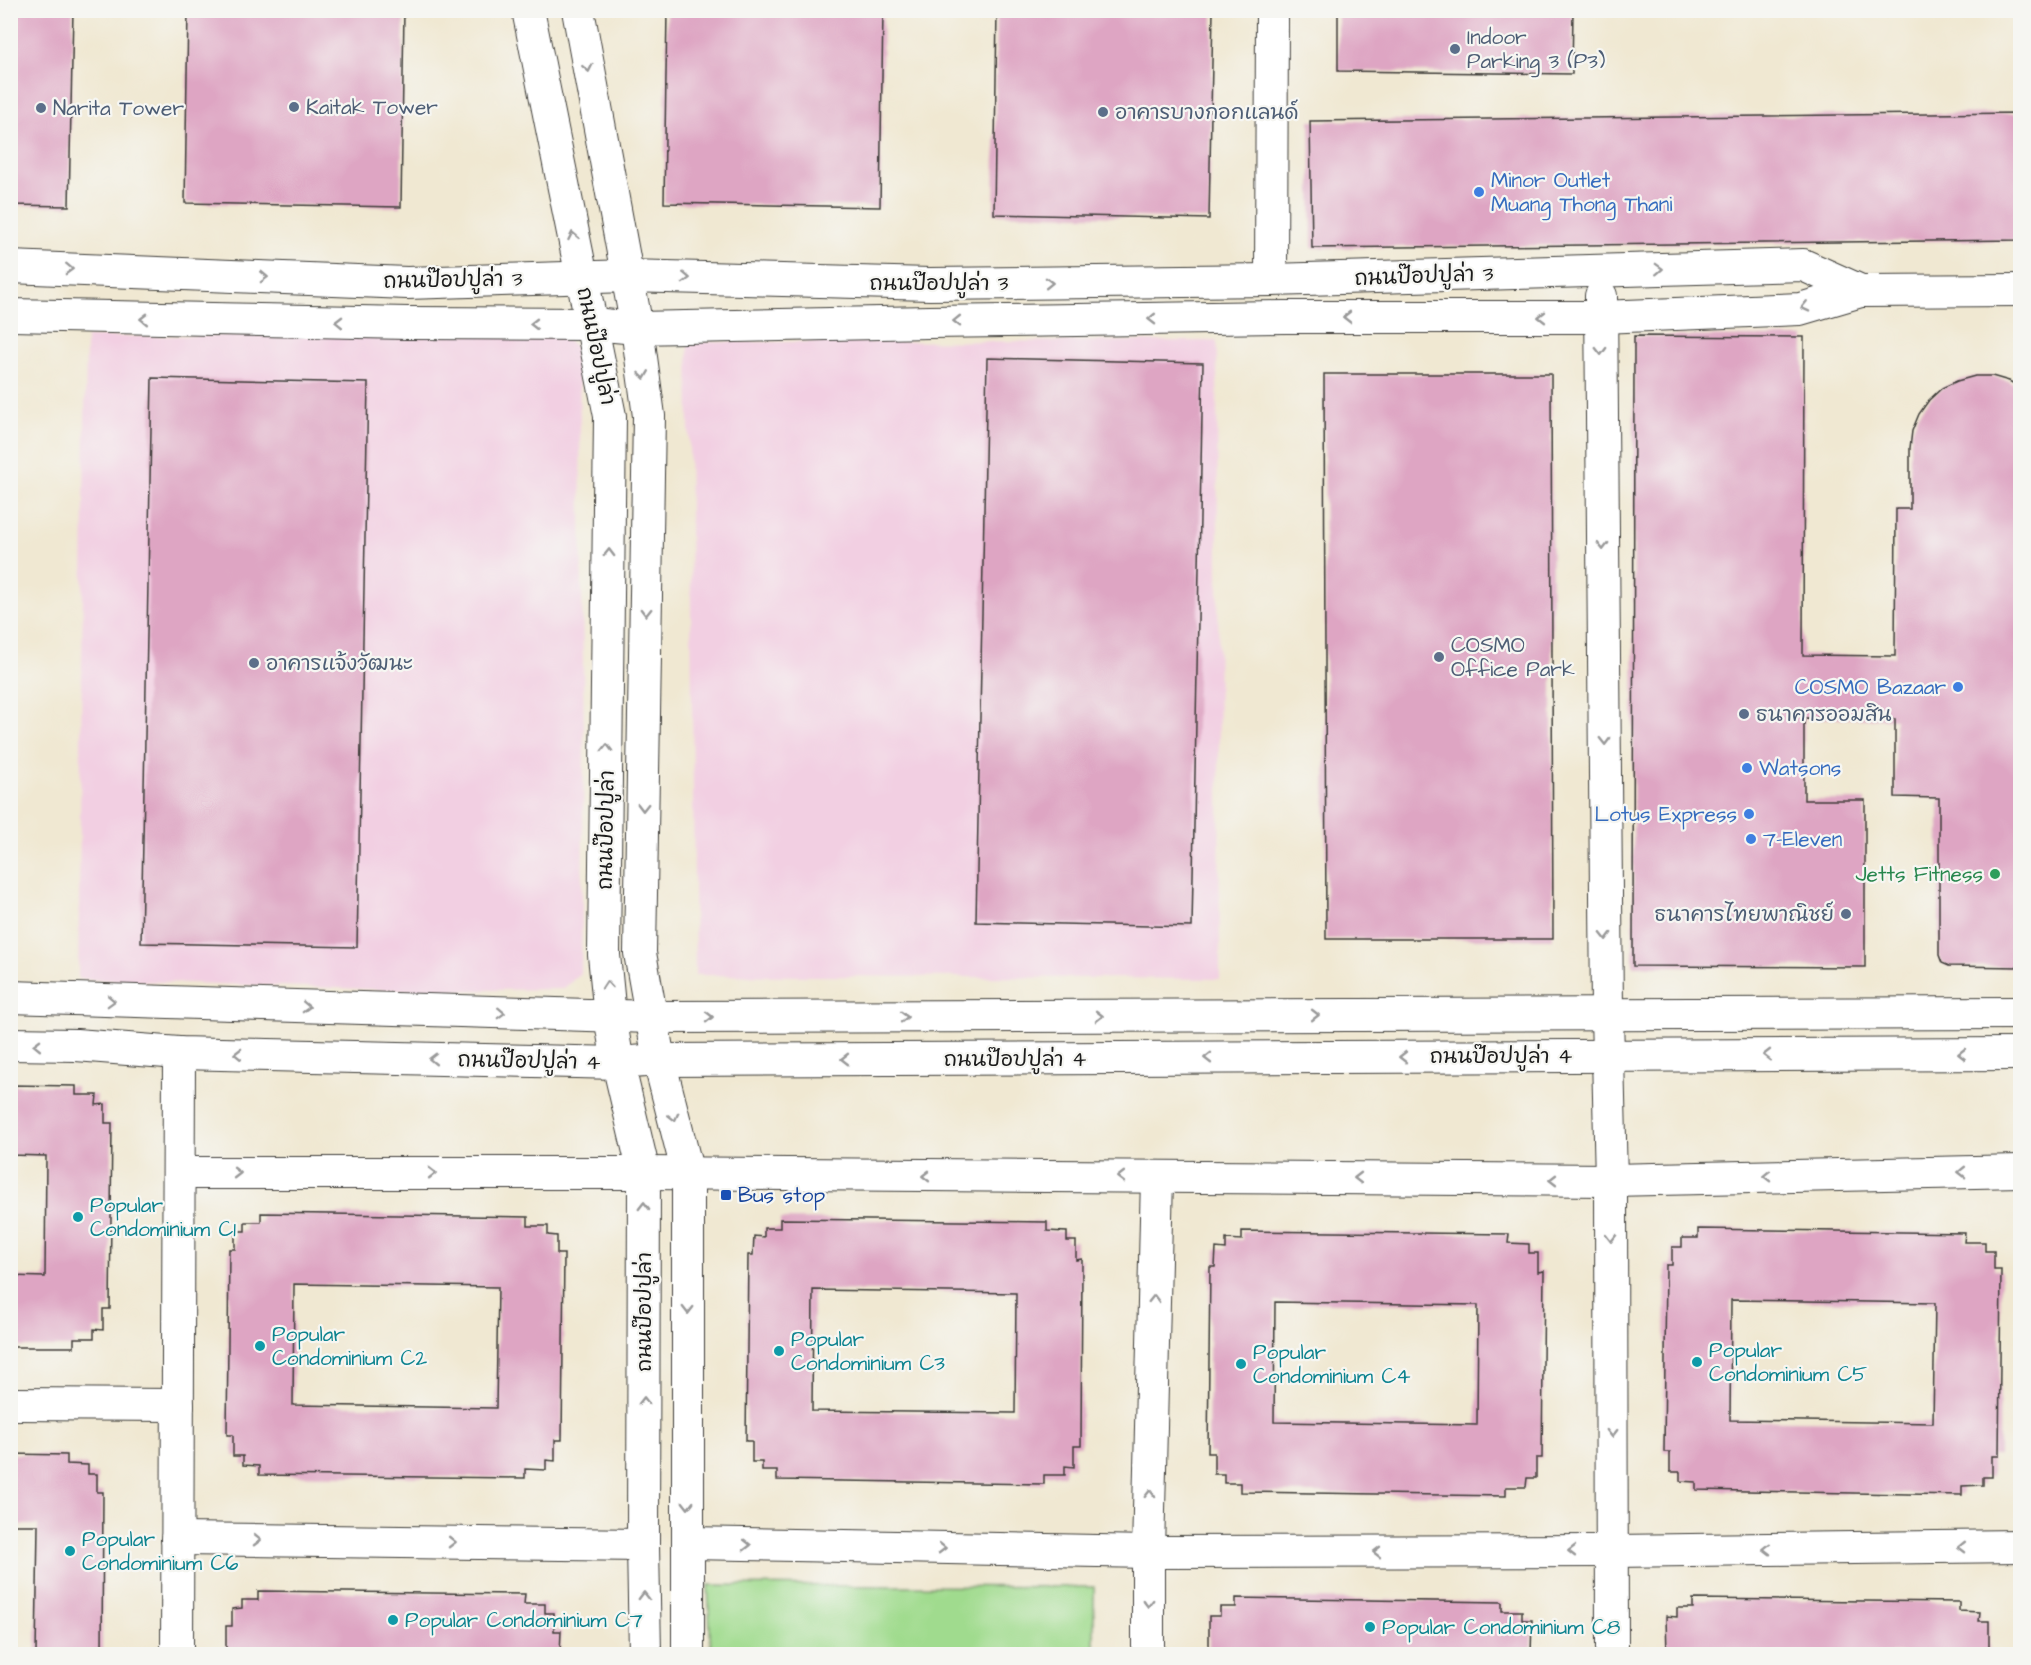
<svg xmlns="http://www.w3.org/2000/svg" width="2031" height="1665" font-family="'Architects Daughter','Playpen Sans Thai',sans-serif">
<rect width="100%" height="100%" fill="#f6f6f2"/>
<filter id="ink" filterUnits="userSpaceOnUse"><feTurbulence type="fractalNoise" baseFrequency=".0167" numOctaves="2"/><feDisplacementMap in="SourceGraphic" scale="12" xChannelSelector="R" yChannelSelector="G"/><feConvolveMatrix kernelMatrix="1 2 1 2 8 2 1 2 1" color-interpolation-filters="sRGB"/></filter>
<filter id="wash" filterUnits="userSpaceOnUse"><feTurbulence type="fractalNoise" baseFrequency=".008" numOctaves="4" result="noise"/><feDisplacementMap in="SourceGraphic" scale="24" xChannelSelector="R" yChannelSelector="G"/><feGaussianBlur stdDeviation="1.35" result="paint"/><feColorMatrix in="noise" values="0 0 0 0 0 0 0 0 0 0 0 0 0 0 0 0 0 1.4 0 .05"/><feComposite in="paint" operator="in"/></filter>
<g filter="url(#wash)">
<rect width="100%" height="100%" fill="#f0e8d2"/>
<g fill="#f2cfe2">
<polygon points="425,333 560,335 579,349 584,746 581,973 563,989 418,991 78,979 86,337"/>
<polygon points="1217,341 1220,979 695,975 688,342"/>
</g>
<polygon fill="#a0db8e" stroke="#5e7c55" stroke-width="1.5" points="708,1585 1094,1587 1094,1654 711,1654"/>
<g id="blocks">
<g fill="#dea5c3" fill-rule="evenodd">
<polygon points="10,10 73,10 69,206 10,205"/>
<polygon points="188,10 404,10 401,207 185,203"/>
<polygon points="667,10 883,10 880,207 664,203"/>
<polygon points="997,10 1213,10 1209,219 994,214"/>
<polygon points="1338,10 1573,10 1572,74 1338,71"/>
<polygon points="2020,113 2020,240 1312,248 1310,121"/>
<polygon points="1634,336 1804,337 1803,655 1895,656 1896,509 1910,509 1910,448 1912,431 1919,414 1929,400 1942,388 1957,381 1975,376 1992,376 2009,381 2020,387 2020,967 1949,966 1942,963 1939,955 1939,798 1895,797 1895,719 1804,718 1804,800 1865,800 1865,967 1633,966"/>
<polygon points="987,358 1203,363 1192,927 976,922"/>
<polygon points="1324,374 1551,374 1553,939 1326,939"/>
<polygon points="152,378 368,383 357,947 141,943"/>
<polygon points="10,1085 76,1086 76,1095 97,1095 96,1105 105,1104 105,1123 112,1123 110,1309 103,1309 103,1330 94,1329 94,1338 74,1338 74,1347 10,1347 10,1276 45,1277 46,1156 10,1155"/>
<path d="M261,1213L528,1217V1226H548V1235L557,1236V1254H564L562,1440H555V1461L546,1460V1470L525,1469V1478L259,1475V1466L243,1465V1456H233V1435H227L229,1249H235V1231H245V1222H261ZM294,1284L498,1287L496,1408L293,1405Z"/>
<path d="M780,1219L1047,1222V1231L1067,1232V1241H1076V1260L1082,1259L1081,1446H1074V1467L1065,1466V1475H1044V1484L777,1480V1471H762V1462H752V1441H746L748,1255H753L754,1236L764,1237V1228H780ZM813,1290L1016,1293L1015,1413L812,1411Z"/>
<path d="M1698,1229L1965,1233L1964,1242H1985V1251H1994V1270H2001L1999,1456H1992V1477H1983V1485L1962,1486V1495L1696,1490V1482L1680,1481V1472H1670V1452H1664L1666,1265H1672V1247H1682V1238H1698ZM1731,1300L1935,1303L1933,1423L1730,1420Z"/>
<path d="M1242,1231L1509,1234L1508,1243L1529,1244V1253H1538V1272L1544,1271L1542,1458H1536V1478H1527L1526,1487H1506V1496L1240,1492V1483H1224V1474H1214V1453H1208L1210,1267H1215L1216,1248L1226,1249V1239L1242,1240ZM1275,1302L1478,1305L1477,1425L1274,1422Z"/>
<polygon points="10,1454 67,1455 67,1464 88,1465 88,1474 97,1474 97,1492 103,1492 102,1654 36,1654 38,1525 10,1525"/>
<polygon points="258,1591 525,1594 524,1604 545,1604 545,1613 554,1613 554,1631 561,1631 560,1654 226,1654 226,1626 232,1626 232,1609 242,1608 242,1600 258,1600"/>
<polygon points="1236,1598 1502,1602 1502,1611 1522,1611 1522,1620 1532,1620 1531,1654 1209,1654 1209,1616 1220,1616 1220,1607 1236,1607"/>
<polygon points="1693,1599 1959,1602 1959,1611 1980,1612 1979,1621 1989,1621 1989,1654 1667,1654 1666,1616 1677,1617 1677,1608 1693,1608"/>
</g>
</g>
</g>
<g filter="url(#ink)">
<use href="#blocks" fill-opacity="0" stroke="#3c3b37" stroke-width="1.5"/>
<g fill="none" stroke-linecap="round" stroke-linejoin="round">
<defs>
<g id="minor">
<polyline points="528,10 610,416 604,955 610,1016 618,1063 644,1173 643,1545 645,1654"/>
<polyline points="578,10 637,328 649,416 640,953 659,1060 688,1174 688,1654"/>
<polyline points="10,267 407,283 628,276 930,284 1271,280 1803,265 1861,291"/>
<polyline points="1271,280 1272,10"/>
<polyline points="1601,296 1607,1014 1611,1180 1612,1654"/>
<polyline points="10,315 408,323 592,324 637,328 930,322 1287,317 1601,317 1800,309 1861,291 2020,290"/>
<polyline points="10,997 651,1017 2020,1013"/>
<polyline points="10,1044 76,1045 179,1053 618,1063 659,1060 2020,1054"/>
<polyline points="179,1173 644,1173 1611,1180 2020,1171"/>
<polyline points="10,1404 178,1405"/>
<polyline points="177,1539 643,1545"/>
<polyline points="689,1543 1148,1552 1613,1551 2020,1546"/>
<polyline points="177,1654 179,1053"/>
<polyline points="1148,1654 1148,1552 1157,1177"/>
</g>
</defs>
<use href="#minor" stroke="#3c3b37" stroke-width="34"/>
<use href="#minor" stroke="#fff" stroke-width="32"/>
</g>
<defs><path id="oneway-chevron" d="M-2-3.5L2.5 0L-2 3.5" fill="none" stroke-width="1.6" stroke-linecap="round" stroke-linejoin="round" transform="scale(1.5)"/></defs>
<g stroke="#999">
<use href="#oneway-chevron" transform="translate(588 68) rotate(79)"/>
<use href="#oneway-chevron" transform="translate(573 236) rotate(-101)"/>
<use href="#oneway-chevron" transform="translate(69 269) rotate(2)"/>
<use href="#oneway-chevron" transform="translate(1659 269) rotate(-2)"/>
<use href="#oneway-chevron" transform="translate(264 277) rotate(2)"/>
<use href="#oneway-chevron" transform="translate(686 278) rotate(2)"/>
<use href="#oneway-chevron" transform="translate(1049 283) rotate(-1)"/>
<use href="#oneway-chevron" transform="translate(1805 307) rotate(167)"/>
<use href="#oneway-chevron" transform="translate(1347 317) rotate(180)"/>
<use href="#oneway-chevron" transform="translate(1542 317) rotate(180)"/>
<use href="#oneway-chevron" transform="translate(144 319) rotate(-179)"/>
<use href="#oneway-chevron" transform="translate(1152 319) rotate(179)"/>
<use href="#oneway-chevron" transform="translate(957 321) rotate(179)"/>
<use href="#oneway-chevron" transform="translate(339 322) rotate(-179)"/>
<use href="#oneway-chevron" transform="translate(534 324) rotate(-180)"/>
<use href="#oneway-chevron" transform="translate(1601 351) rotate(89)"/>
<use href="#oneway-chevron" transform="translate(644 375) rotate(82)"/>
<use href="#oneway-chevron" transform="translate(1603 546) rotate(89)"/>
<use href="#oneway-chevron" transform="translate(609 553) rotate(-89)"/>
<use href="#oneway-chevron" transform="translate(646 612) rotate(91)"/>
<use href="#oneway-chevron" transform="translate(1605 741) rotate(89)"/>
<use href="#oneway-chevron" transform="translate(607 748) rotate(-89)"/>
<use href="#oneway-chevron" transform="translate(643 807) rotate(91)"/>
<use href="#oneway-chevron" transform="translate(1606 936) rotate(89)"/>
<use href="#oneway-chevron" transform="translate(607 985) rotate(-95)"/>
<use href="#oneway-chevron" transform="translate(111 1001) rotate(2)"/>
<use href="#oneway-chevron" transform="translate(306 1007) rotate(2)"/>
<use href="#oneway-chevron" transform="translate(501 1013) rotate(2)"/>
<use href="#oneway-chevron" transform="translate(1315 1015)"/>
<use href="#oneway-chevron" transform="translate(1099 1016)"/>
<use href="#oneway-chevron" transform="translate(709 1017)"/>
<use href="#oneway-chevron" transform="translate(904 1017)"/>
<use href="#oneway-chevron" transform="translate(37 1045) rotate(-179)"/>
<use href="#oneway-chevron" transform="translate(238 1054) rotate(-179)"/>
<use href="#oneway-chevron" transform="translate(1962 1054) rotate(180)"/>
<use href="#oneway-chevron" transform="translate(1767 1055) rotate(180)"/>
<use href="#oneway-chevron" transform="translate(1403 1057) rotate(180)"/>
<use href="#oneway-chevron" transform="translate(1208 1058) rotate(180)"/>
<use href="#oneway-chevron" transform="translate(433 1059) rotate(-179)"/>
<use href="#oneway-chevron" transform="translate(845 1059) rotate(180)"/>
<use href="#oneway-chevron" transform="translate(674 1117) rotate(76)"/>
<use href="#oneway-chevron" transform="translate(1962 1172) rotate(179)"/>
<use href="#oneway-chevron" transform="translate(237 1173)"/>
<use href="#oneway-chevron" transform="translate(432 1173)"/>
<use href="#oneway-chevron" transform="translate(926 1176) rotate(-180)"/>
<use href="#oneway-chevron" transform="translate(1767 1176) rotate(179)"/>
<use href="#oneway-chevron" transform="translate(1121 1177) rotate(-180)"/>
<use href="#oneway-chevron" transform="translate(1358 1178) rotate(-180)"/>
<use href="#oneway-chevron" transform="translate(1553 1180) rotate(-180)"/>
<use href="#oneway-chevron" transform="translate(644 1206) rotate(-90)"/>
<use href="#oneway-chevron" transform="translate(1611 1238) rotate(90)"/>
<use href="#oneway-chevron" transform="translate(1154 1299) rotate(-89)"/>
<use href="#oneway-chevron" transform="translate(688 1310) rotate(90)"/>
<use href="#oneway-chevron" transform="translate(644 1401) rotate(-90)"/>
<use href="#oneway-chevron" transform="translate(1612 1433) rotate(90)"/>
<use href="#oneway-chevron" transform="translate(1150 1494) rotate(-89)"/>
<use href="#oneway-chevron" transform="translate(688 1505) rotate(90)"/>
<use href="#oneway-chevron" transform="translate(257 1540) rotate(1)"/>
<use href="#oneway-chevron" transform="translate(452 1542) rotate(1)"/>
<use href="#oneway-chevron" transform="translate(747 1545) rotate(1)"/>
<use href="#oneway-chevron" transform="translate(1962 1547) rotate(179)"/>
<use href="#oneway-chevron" transform="translate(942 1548) rotate(1)"/>
<use href="#oneway-chevron" transform="translate(1767 1549) rotate(179)"/>
<use href="#oneway-chevron" transform="translate(1572 1551) rotate(180)"/>
<use href="#oneway-chevron" transform="translate(1377 1552) rotate(180)"/>
<use href="#oneway-chevron" transform="translate(644 1596) rotate(-91)"/>
<use href="#oneway-chevron" transform="translate(1148 1603) rotate(90)"/>
</g>
</g>
<g fill="#5c6f8a" stroke="#f6f6f2" stroke-width="2">
<circle cx="1455" cy="49" r="6"/>
<circle cx="294" cy="107" r="6"/>
<circle cx="41" cy="108" r="6"/>
<circle cx="1103" cy="112" r="6"/>
<circle cx="1439" cy="657" r="6"/>
<circle cx="254" cy="663" r="6"/>
<circle cx="1744" cy="714" r="6"/>
<circle cx="1846" cy="914" r="6"/>
</g>
<g fill="#3f7fe0" stroke="#f6f6f2" stroke-width="2">
<circle cx="1479" cy="192" r="6"/>
<circle cx="1958" cy="687" r="6"/>
<circle cx="1747" cy="768" r="6"/>
<circle cx="1749" cy="814" r="6"/>
<circle cx="1751" cy="839" r="6"/>
</g>
<circle fill="#2e9e5b" stroke="#f6f6f2" stroke-width="2" cx="1995" cy="874" r="6"/>
<rect fill="#1a4fb4" stroke="#f6f6f2" stroke-width="2" x="720" y="1189" width="12" height="12" rx="3"/>
<g fill="#0f9aa8" stroke="#f6f6f2" stroke-width="2">
<circle cx="78" cy="1217" r="6"/>
<circle cx="260" cy="1346" r="6"/>
<circle cx="779" cy="1351" r="6"/>
<circle cx="1697" cy="1362" r="6"/>
<circle cx="1241" cy="1364" r="6"/>
<circle cx="70" cy="1551" r="6"/>
<circle cx="393" cy="1620" r="6"/>
<circle cx="1370" cy="1627" r="6"/>
</g>
<g text-anchor="middle" dominant-baseline="central" stroke-width="4.5" stroke-linejoin="round" paint-order="stroke">
<g font-size="21" fill="#4e5e75" stroke="#f6f6f2" text-anchor="start">
<text x="1467" y="37">Indoor<tspan x="1467" dy="24">Parking 3 (P3)</tspan></text>
<text x="306" y="107">Kaitak Tower</text>
<text x="53" y="108">Narita Tower</text>
<text x="1115" y="112">อาคารบางกอกแลนด์</text>
<text x="1451" y="645">COSMO<tspan x="1451" dy="24">Office Park</tspan></text>
<text x="266" y="663">อาคารแจ้งวัฒนะ</text>
<text x="1756" y="714">ธนาคารออมสิน</text>
<text x="1834" y="914" text-anchor="end">ธนาคารไทยพาณิชย์</text>
</g>
<g font-size="21" fill="#366cbe" stroke="#f6f6f2" text-anchor="start">
<text x="1491" y="180">Minor Outlet<tspan x="1491" dy="24">Muang Thong Thani</tspan></text>
<text x="1946" y="687" text-anchor="end">COSMO Bazaar</text>
<text x="1759" y="768">Watsons</text>
<text x="1737" y="814" text-anchor="end">Lotus Express</text>
<text x="1763" y="839">7-Eleven</text>
</g>
<g font-size="21" fill="#1c1c1c" stroke="#f6f6f2">
<text transform="translate(1424 276) rotate(-2)">ถนนป๊อปปูล่า 3</text>
<text transform="translate(453 280) rotate(-1)">ถนนป๊อปปูล่า 3</text>
<text x="939" y="283">ถนนป๊อปปูล่า 3</text>
<text transform="translate(596 346) rotate(78)">ถนนป๊อปปูล่า</text>
<text transform="translate(606 830) rotate(-89)">ถนนป๊อปปูล่า</text>
<text x="1501" y="1056">ถนนป๊อปปูล่า 4</text>
<text x="1015" y="1059">ถนนป๊อปปูล่า 4</text>
<text transform="translate(529 1061) rotate(1)">ถนนป๊อปปูล่า 4</text>
<text transform="translate(644 1312) rotate(-90)">ถนนป๊อปปูล่า</text>
</g>
<g font-size="21" fill="#27864d" stroke="#f6f6f2" text-anchor="end">
<text x="1983" y="874">Jetts Fitness</text>
</g>
<g font-size="21" fill="#164399" stroke="#f6f6f2" text-anchor="start">
<text x="738" y="1195">Bus stop</text>
</g>
<g font-size="21" fill="#0d838f" stroke="#f6f6f2" text-anchor="start">
<text x="90" y="1205">Popular<tspan x="90" dy="24">Condominium C1</tspan></text>
<text x="272" y="1334">Popular<tspan x="272" dy="24">Condominium C2</tspan></text>
<text x="791" y="1339">Popular<tspan x="791" dy="24">Condominium C3</tspan></text>
<text x="1709" y="1350">Popular<tspan x="1709" dy="24">Condominium C5</tspan></text>
<text x="1253" y="1352">Popular<tspan x="1253" dy="24">Condominium C4</tspan></text>
<text x="82" y="1539">Popular<tspan x="82" dy="24">Condominium C6</tspan></text>
<text x="405" y="1620">Popular Condominium C7</text>
<text x="1382" y="1627">Popular Condominium C8</text>
</g>
</g>
<rect width="2031" height="1665" fill="none" stroke="#f6f6f2" stroke-width="36"/>
</svg>
